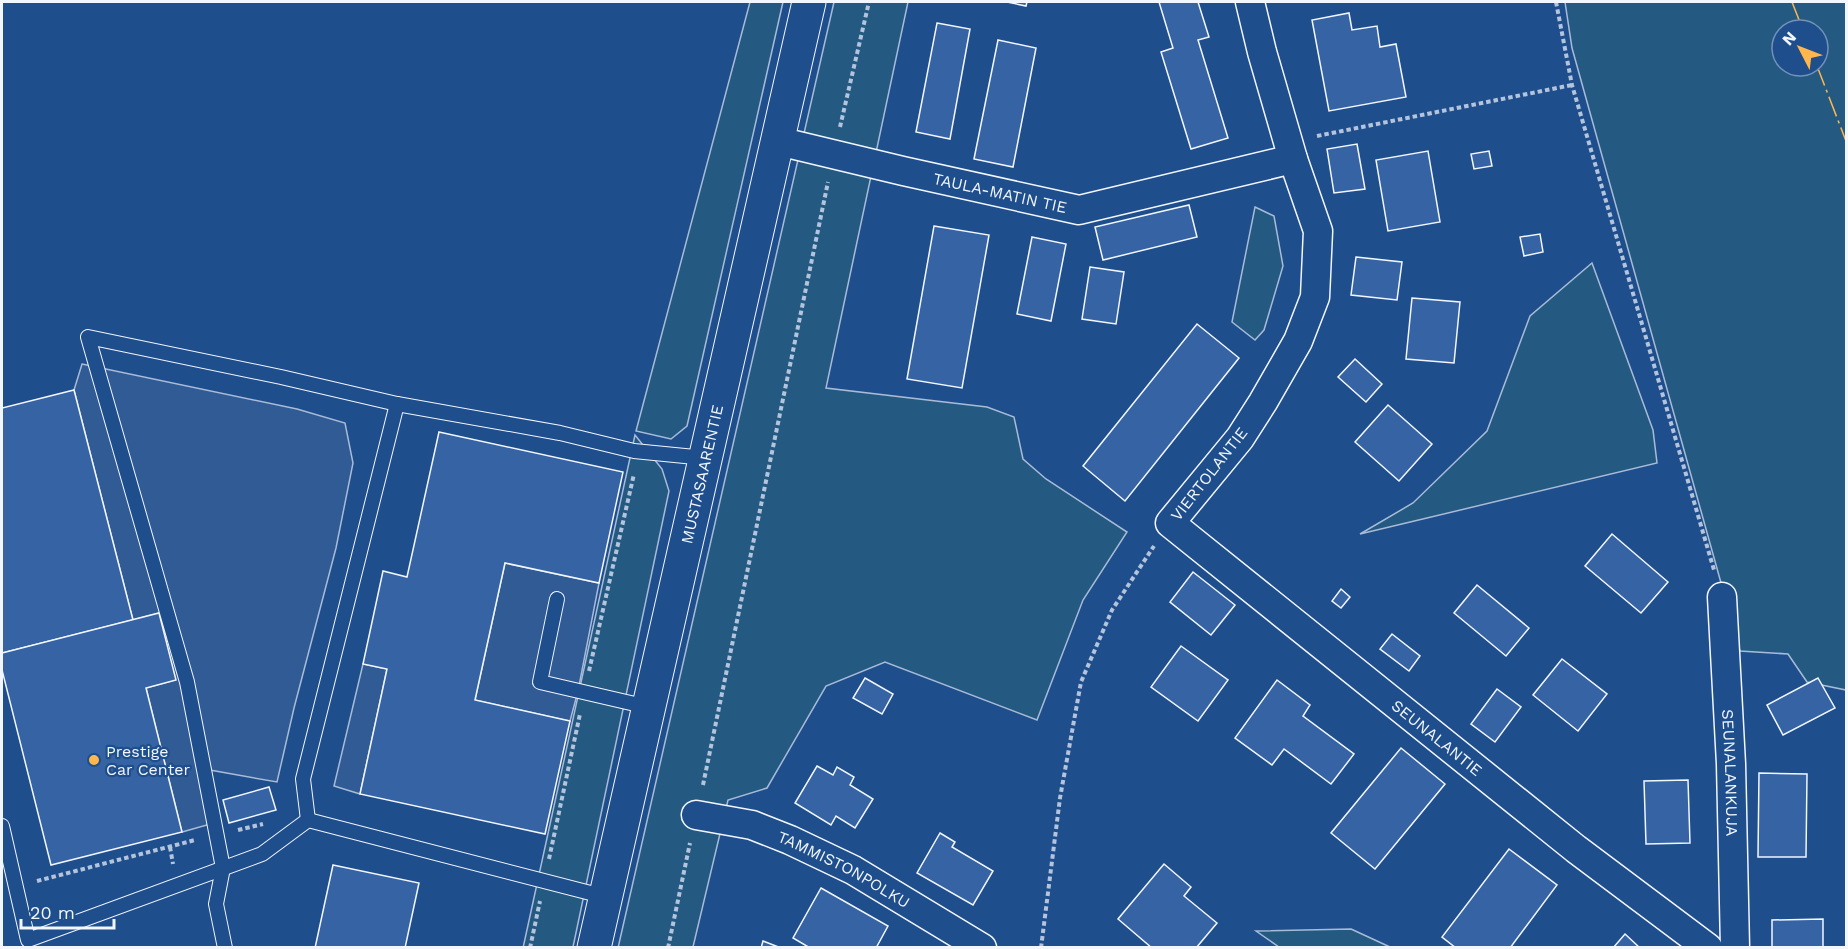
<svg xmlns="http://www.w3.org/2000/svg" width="1848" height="949" font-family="'Work Sans',sans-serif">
<rect width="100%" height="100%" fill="#1f4e8c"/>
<g fill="#245a82" stroke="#a8bbd7" stroke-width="1.5" fill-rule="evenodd">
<polygon points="750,2 783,2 687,426 671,439 636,431"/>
<polygon points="834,2 908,2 826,388 987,407 1014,417 1023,459 1046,479 1127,532 1083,600 1037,720 885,662 826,686 767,788 728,800 693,947 618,948"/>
<path d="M1565,2H1846V690L1807,682L1788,654L1740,651L1572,48ZM1782,30H1818V66H1782Z"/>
<polygon points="1255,207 1274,216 1283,266 1264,330 1255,340 1232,322"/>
<polygon points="1592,263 1653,430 1657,463 1360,534 1413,503 1487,431 1530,316"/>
<polygon points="635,435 662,469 669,491 573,947 523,948"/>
<polygon points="1351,929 1390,947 1279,947 1256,931"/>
</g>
<g fill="#305b95" stroke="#a8bbd7" stroke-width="1.5">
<polygon points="82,364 297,409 345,423 353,463 336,548 294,708 277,782 204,769 214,823 182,832 146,688 175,680 159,613 133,620 74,390"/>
<polygon points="505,563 599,583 578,691 570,721 475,700"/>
<polygon points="363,664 387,669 360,794 334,786"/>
</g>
<g fill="#3563a3" stroke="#f2f6ff" stroke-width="1.5">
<polygon points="1007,2 1027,2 1026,6"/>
<polygon points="1159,2 1198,2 1209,37 1198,40 1228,138 1191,149 1161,52 1173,48"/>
<polygon points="1349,13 1352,30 1377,26 1380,47 1396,44 1406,97 1329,111 1312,20"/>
<polygon points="937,23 970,29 950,139 916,132"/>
<polygon points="998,40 1036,48 1013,167 974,159"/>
<polygon points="1357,144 1365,189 1334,193 1327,149"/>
<polygon points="1428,151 1440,222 1388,231 1376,160"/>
<polygon points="1489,151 1492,166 1474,169 1471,154"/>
<polygon points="1189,205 1197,237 1103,260 1095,227"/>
<polygon points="934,226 989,235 962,388 907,379"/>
<polygon points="1540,234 1543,252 1524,256 1520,237"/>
<polygon points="1032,237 1066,244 1051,321 1017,314"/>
<polygon points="1356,257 1402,262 1397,300 1351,295"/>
<polygon points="1090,267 1124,272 1116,324 1082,319"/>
<polygon points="1412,298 1460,302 1454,363 1406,359"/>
<polygon points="1197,324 1239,358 1125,501 1083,466"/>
<polygon points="1355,359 1382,384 1366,402 1338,377"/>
<polygon points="74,390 133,620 2,653 2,408"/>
<polygon points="1388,405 1432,444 1399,481 1355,442"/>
<polygon points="439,432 623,472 599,583 505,563 475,700 570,721 545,834 360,794 387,669 363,664 383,571 407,577"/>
<polygon points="1612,534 1668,582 1641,613 1585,566"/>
<polygon points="1193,572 1235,605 1211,635 1170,602"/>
<polygon points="1477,585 1529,628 1506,656 1454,613"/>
<polygon points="1341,589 1350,597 1341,608 1332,601"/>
<polygon points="159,613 176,680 146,688 182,832 51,865 2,670 2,653"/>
<polygon points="1392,634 1420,656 1409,671 1380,649"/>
<polygon points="1181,646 1228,680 1198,721 1151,687"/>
<polygon points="1562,659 1607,694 1578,731 1533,695"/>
<polygon points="865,678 893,694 882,714 853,698"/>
<polygon points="1818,678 1835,708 1783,735 1767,705"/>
<polygon points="1277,680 1310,705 1303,716 1354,754 1331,784 1284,749 1272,765 1235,738"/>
<polygon points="1497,689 1521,707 1495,742 1471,724"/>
<polygon points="1401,748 1445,784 1375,869 1331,833"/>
<polygon points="817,766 833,775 837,767 854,777 850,785 873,799 855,828 836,816 831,825 795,803"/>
<polygon points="1759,773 1807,774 1806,857 1758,857"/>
<polygon points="1688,780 1690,843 1646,844 1644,781"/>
<polygon points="269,787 276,810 229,823 223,800"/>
<polygon points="940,833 955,842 952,847 993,871 973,905 917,873"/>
<polygon points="1509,849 1557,885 1510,948 1456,948 1442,937"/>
<polygon points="1164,864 1191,887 1184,896 1217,923 1196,948 1152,948 1118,919"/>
<polygon points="333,865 419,883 405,948 315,948"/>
<polygon points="821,888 888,926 876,948 810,948 793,938"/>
<polygon points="1823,919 1823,948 1772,948 1772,920"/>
<polygon points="1625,934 1640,948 1613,948"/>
<polygon points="763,941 781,948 761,948"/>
</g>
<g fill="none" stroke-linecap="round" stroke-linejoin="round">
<defs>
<g id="lane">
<polyline points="557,599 540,682 648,707"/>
<polyline points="308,820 303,779 397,404"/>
<polyline points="2,826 28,940 262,854 308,820 606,897"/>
<polyline points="225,948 216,904 223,868 187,682 88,337 281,377 397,404 560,433 634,451 705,458"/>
</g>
<g id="street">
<path id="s1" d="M1250,2L1262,52L1293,159L1318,231L1315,297L1298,341L1263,402L1240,438L1170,523L1576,849L1708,948"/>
<path id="s2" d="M778,141L903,171L1079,210L1293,159"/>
<path id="s3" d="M1722,597L1731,764L1735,948"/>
<path id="s4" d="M696,815L752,825L790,840L853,870L982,948"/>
</g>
<g id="secondary">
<path id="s5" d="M594,948L809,2"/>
</g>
</defs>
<use href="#lane" stroke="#f2f6ff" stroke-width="16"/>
<use href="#street" stroke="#f2f6ff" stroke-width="31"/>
<use href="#secondary" stroke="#f2f6ff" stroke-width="35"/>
<g stroke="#b3c4dc" stroke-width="4" stroke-dasharray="4.5 3" stroke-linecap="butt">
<polyline points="1556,2 1572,85 1714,570"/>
<polyline points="840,127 869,2"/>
<polyline points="1317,136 1572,85"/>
<polyline points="589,671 634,474"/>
<polyline points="703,785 828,182"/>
<polyline points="238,830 263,824"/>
<polyline points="170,847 173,864"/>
<polyline points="549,859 580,714"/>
<polyline points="37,881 195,840"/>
<polyline points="530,948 540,901"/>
<polyline points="668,948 690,843"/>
<polyline points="1041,948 1060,798 1081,682 1112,610 1154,546"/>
</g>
<use href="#lane" stroke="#1f4e8c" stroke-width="14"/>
<use href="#street" stroke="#1f4e8c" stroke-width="28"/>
<use href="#secondary" stroke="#1f4e8c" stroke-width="33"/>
<g stroke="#ffb74d" stroke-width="1.5" stroke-dasharray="21 4.5 3 4.5" stroke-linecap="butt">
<polyline points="1792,2 1803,30"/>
<polyline points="1817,66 1846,141"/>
</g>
</g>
<circle fill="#ffb74d" stroke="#1f4e8c" stroke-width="2" cx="94" cy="760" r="6"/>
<g text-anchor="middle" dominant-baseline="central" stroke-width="4.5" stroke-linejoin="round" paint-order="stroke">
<g font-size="16" fill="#f2f6ff" stroke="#1f4e8c">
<text stroke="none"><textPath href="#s2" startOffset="228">TAULA-MATIN TIE</textPath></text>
<text stroke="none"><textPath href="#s5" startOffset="486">MUSTASAARENTIE</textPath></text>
<text transform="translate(1209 474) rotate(-52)">VIERTOLANTIE</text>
<text stroke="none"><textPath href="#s1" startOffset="918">SEUNALANTIE</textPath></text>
<text stroke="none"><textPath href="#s3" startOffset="176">SEUNALANKUJA</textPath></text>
<text stroke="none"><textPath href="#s4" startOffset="159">TAMMISTONPOLKU</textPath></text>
</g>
<g font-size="16" fill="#f2f6ff" stroke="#1f4e8c" text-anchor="start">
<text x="106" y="751">Prestige<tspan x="106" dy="18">Car Center</tspan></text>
</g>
</g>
<rect width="1848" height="949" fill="none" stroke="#f2f6ff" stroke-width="6"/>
<g transform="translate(1800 48) rotate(312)"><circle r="28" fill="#1f4e8c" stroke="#7391ba" stroke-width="1.5"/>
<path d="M0-4.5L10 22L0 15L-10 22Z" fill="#ffb74d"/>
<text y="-9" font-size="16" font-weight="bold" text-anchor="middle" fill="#f2f6ff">N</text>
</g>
<path d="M21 919v9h93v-9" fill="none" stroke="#f2f6ff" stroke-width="3"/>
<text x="30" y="919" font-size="18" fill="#f2f6ff" stroke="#1f4e8c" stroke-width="4.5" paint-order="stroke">20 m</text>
</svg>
